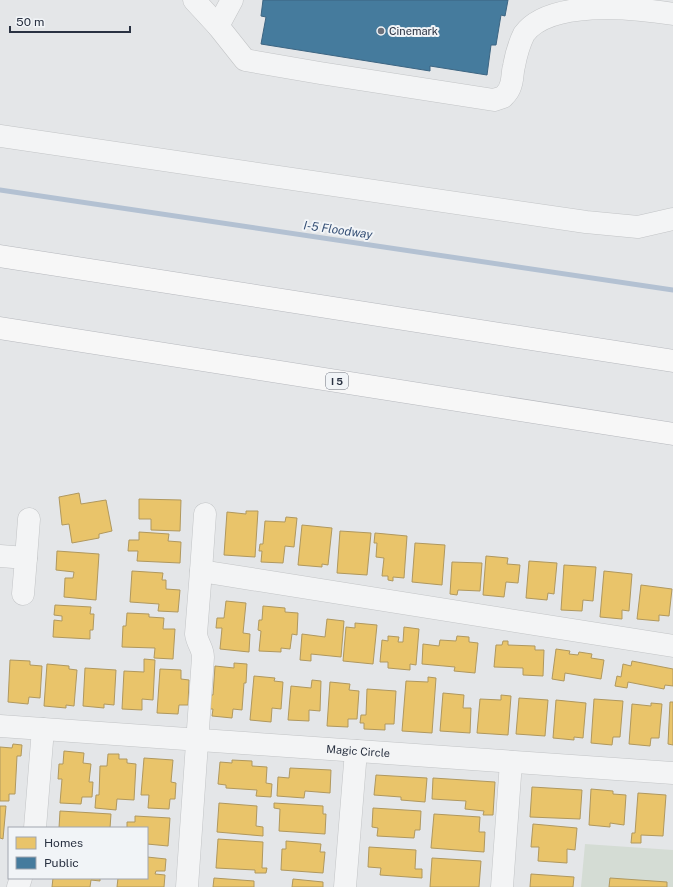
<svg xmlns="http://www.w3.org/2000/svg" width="673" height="887" font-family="'Public Sans',sans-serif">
<rect width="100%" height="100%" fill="#e4e6e8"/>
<polygon fill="#d4dcd4" points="585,844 673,850 673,887 581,887"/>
<g fill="#e9c46a" stroke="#b0985e">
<polygon points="79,493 81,504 106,500 112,531 99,534 99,538 72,543 69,524 62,525 59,497"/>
<polygon points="139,499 181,500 180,531 151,530 151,519 139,519"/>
<polygon points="246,511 258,511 255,557 224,555 227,512 246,514"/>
<polygon points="286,517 297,518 294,547 285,546 283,563 261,562 262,551 259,551 260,544 263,544 265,521 285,522"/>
<polygon points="302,525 332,528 328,565 322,564 322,567 298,565"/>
<polygon points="340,531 371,533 367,575 337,573"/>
<polygon points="139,532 169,534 168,541 181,542 180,563 137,561 138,551 128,551 129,540 139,540"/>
<polygon points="375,533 407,536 404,578 393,577 393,581 388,580 388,576 382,576 384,558 376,557 377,543 374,543"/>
<polygon points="415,543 445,545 442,585 412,582"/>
<polygon points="57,551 99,554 96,600 64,597 65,578 73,578 74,572 56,570"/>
<polygon points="486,556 508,558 507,564 520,565 518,583 506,582 504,597 483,595"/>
<polygon points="529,561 557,563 554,594 548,593 547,600 526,598"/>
<polygon points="452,562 482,563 480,591 458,590 457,595 450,594"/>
<polygon points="564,565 596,567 593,601 583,600 582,611 561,610"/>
<polygon points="132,571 163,573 162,580 166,580 166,589 180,590 178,612 158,611 159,604 130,602"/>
<polygon points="604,571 632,574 629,611 622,610 622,619 600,617"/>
<polygon points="641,585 672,589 669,616 659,615 659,621 637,619"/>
<polygon points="226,601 246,603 243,633 250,634 249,652 220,649 222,628 216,628 217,618 224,618"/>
<polygon points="55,605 91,607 90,614 94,614 93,630 90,630 90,639 53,637 54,620 62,621 62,616 54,615"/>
<polygon points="263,606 285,608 285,612 298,613 297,635 292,634 290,649 281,648 281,652 259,651 261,631 258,630 259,620 262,620"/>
<polygon points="127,613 149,614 149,617 164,618 163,629 175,629 173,659 154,658 155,648 122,647 123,626 126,626"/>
<polygon points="327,619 344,621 341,657 311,654 311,661 300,660 302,634 325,637"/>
<polygon points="355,623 377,625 373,664 343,661 346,627 355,628"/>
<polygon points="404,627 419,629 416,665 410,664 410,670 388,668 388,662 380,662 382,640 388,641 388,636 399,637 398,642 403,642"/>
<polygon points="457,636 469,637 469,642 478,643 475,673 454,671 455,667 422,664 423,644 439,646 440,640 456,641"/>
<polygon points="503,641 508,641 508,645 535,646 535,650 544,650 543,676 523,675 523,668 494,667 496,645 502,645"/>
<polygon points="556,649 570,651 569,654 578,655 579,652 592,654 591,658 604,660 601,679 565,673 564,681 552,679"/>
<polygon points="144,659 155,660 153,700 142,699 142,710 122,709 124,671 144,672"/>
<polygon points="10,660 30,661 30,665 42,666 40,698 29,697 28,704 8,702"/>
<polygon points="632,661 673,669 673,686 665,685 664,689 628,682 627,688 615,686 617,676 621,677 623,664 631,666"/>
<polygon points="234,663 247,664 246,683 244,683 242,710 233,709 232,718 212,716 213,709 207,709 208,695 213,695 215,666 234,668"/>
<polygon points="47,664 69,666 69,669 77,670 74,706 66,705 66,708 44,706"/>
<polygon points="85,668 116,670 114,705 104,704 104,708 83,706"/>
<polygon points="160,669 181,670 181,679 189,680 188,705 179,705 178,714 157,713"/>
<polygon points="254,676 275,678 274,681 283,682 281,709 272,708 271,722 250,720"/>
<polygon points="428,677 436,678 432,733 402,731 406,681 428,682"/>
<polygon points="312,680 321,681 320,711 309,710 309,721 288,720 291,686 311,688"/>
<polygon points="330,682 350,684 349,690 359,691 357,719 348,719 348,727 327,726"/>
<polygon points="367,689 396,691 394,724 385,724 385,730 364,729 364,723 360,723 361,715 366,715"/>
<polygon points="443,693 464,695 463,708 471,708 470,733 440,731"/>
<polygon points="501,695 511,696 508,735 477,733 480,699 501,700"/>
<polygon points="519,698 548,700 545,736 516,734"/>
<polygon points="594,699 623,701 620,737 613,737 612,745 591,743"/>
<polygon points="556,700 586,703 583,738 574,737 574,740 553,738"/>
<polygon points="670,702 673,702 673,745 668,744"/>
<polygon points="651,703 662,704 659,738 651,738 650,746 629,744 632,704 651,706"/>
<polygon points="13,744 22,745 21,756 17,756 15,794 9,794 9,801 0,801 0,747 12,748"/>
<polygon points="64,751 84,753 83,763 91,764 89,782 93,782 92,797 82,797 81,804 60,803 62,779 58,779 59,764 63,764"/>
<polygon points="108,754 119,754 119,759 127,759 127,763 136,764 134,800 117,799 116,810 95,808 96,795 99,795 100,766 107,766"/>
<polygon points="144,758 173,760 171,782 176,783 175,799 170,799 169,809 148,808 149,795 141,795"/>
<polygon points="232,760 252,761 252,766 267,767 266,783 272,784 271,797 256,796 257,790 226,788 226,785 218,784 220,762 232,763"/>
<polygon points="290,768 331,770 330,793 305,791 304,798 277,796 278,777 289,778"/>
<polygon points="376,775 427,778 425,802 401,800 401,797 374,795"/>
<polygon points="433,778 495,782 493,815 483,815 484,811 465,809 466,801 432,799"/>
<polygon points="532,787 582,790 580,819 530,817"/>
<polygon points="591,789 613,791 613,794 626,795 624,825 610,823 610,827 589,825"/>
<polygon points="638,793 666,795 663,836 641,835 641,843 631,843 632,833 635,833"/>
<polygon points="219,803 257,806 256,826 263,827 263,836 217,832"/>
<polygon points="274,803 323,806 323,814 326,814 325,834 279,831 280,809 274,808"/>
<polygon points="0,806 6,806 3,839 0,838"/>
<polygon points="373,808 421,811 420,830 415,830 414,838 377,836 378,828 372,827"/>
<polygon points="60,811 111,814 110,828 59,828"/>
<polygon points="434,814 480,817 479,832 485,832 484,852 431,848"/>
<polygon points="135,816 170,818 168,846 147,844 147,828 127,828 127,822 135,822"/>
<polygon points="533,824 577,828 575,850 567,849 567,863 538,861 539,847 531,847"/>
<polygon points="218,839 263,842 262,868 267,868 266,873 255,873 255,870 216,868"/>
<polygon points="286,841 321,844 320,852 325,852 323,873 281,870 282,849 286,849"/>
<polygon points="369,847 416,850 415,869 422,869 422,878 380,875 381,868 368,867"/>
<polygon points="147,857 166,859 165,871 156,871 155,874 165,875 164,887 117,887 118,878 147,878"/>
<polygon points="432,858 481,861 479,887 430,887"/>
<polygon points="531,874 574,877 573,887 530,887"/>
<polygon points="53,878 100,878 100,881 91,880 90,887 52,887"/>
<polygon points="214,878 254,881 254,887 213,887"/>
<polygon points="610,878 667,882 667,887 609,887"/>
<polygon points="293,879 323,882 323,887 292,887"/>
</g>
<polygon fill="#457b9d" stroke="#3d6582" points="263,0 508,0 505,16 501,15 496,45 491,45 487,75 430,66 430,71 261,44 266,17 261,16"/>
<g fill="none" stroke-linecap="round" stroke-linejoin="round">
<polyline stroke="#b3c1d2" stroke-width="5" points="0,190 673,290"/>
<defs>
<g id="minor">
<path d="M194,0L218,26L245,60L320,73L494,100L503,97C506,94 509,91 510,87C513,81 512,73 514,66C516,55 519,44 524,34C549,0 630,7 673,14"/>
<polyline points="218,26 232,0"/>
<polyline points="0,136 586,222 638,227 673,219"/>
<polyline points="0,556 26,558 23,594"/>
<polyline points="26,558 29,519"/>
<polyline points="201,571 205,514"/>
<path id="s1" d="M0,726L673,773"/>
<polyline points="35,828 43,729"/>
<polyline points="18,887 21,878"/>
<path d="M187,887L203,657C203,648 197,643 196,634L201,571L673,646"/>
<polyline points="345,887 356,751"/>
<polyline points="502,887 511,762"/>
</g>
<g id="highway">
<polyline points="0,256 673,361"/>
<polyline points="0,328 673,434"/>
</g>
</defs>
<use href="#minor" stroke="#c2c4c6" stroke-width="23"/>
<use href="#highway" stroke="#b6b8bd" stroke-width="23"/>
<use href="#minor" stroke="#f3f4f5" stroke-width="22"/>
<use href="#highway" stroke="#f7f7f7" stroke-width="22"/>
</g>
<circle fill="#6b717c" stroke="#f1f4f7" stroke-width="1.5" cx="381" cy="31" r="4"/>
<g text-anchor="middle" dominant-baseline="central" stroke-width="4" stroke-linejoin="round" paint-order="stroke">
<rect fill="#f1f4f7" stroke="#666c78" stroke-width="1" x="326" y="373" width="22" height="16" rx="3"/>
<g font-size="10" font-weight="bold" fill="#2a3242">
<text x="337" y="381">I 5</text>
</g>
<g font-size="11" fill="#2a3242" stroke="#f1f4f7" text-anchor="start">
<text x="389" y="31">Cinemark</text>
</g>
<g font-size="11" fill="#2a3242" stroke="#f1f4f7">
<text stroke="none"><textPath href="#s1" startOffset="359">Magic Circle</textPath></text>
</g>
<g font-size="12" font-style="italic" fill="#354f75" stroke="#f1f4f7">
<text transform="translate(338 230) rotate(8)">I-5 Floodway</text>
</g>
</g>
<rect x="8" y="827" width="140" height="52" fill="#f1f4f7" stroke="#a1a6af"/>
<rect x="16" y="837" width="20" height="12" fill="#e9c46a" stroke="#a1a6af"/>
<text x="44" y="847" font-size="12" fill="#2a3242">Homes</text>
<rect x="16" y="857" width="20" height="12" fill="#457b9d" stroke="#a1a6af"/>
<text x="44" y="867" font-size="12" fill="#2a3242">Public</text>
<path d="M10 26v6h120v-6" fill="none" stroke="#2a3242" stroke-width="2"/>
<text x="16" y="26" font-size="12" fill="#2a3242" stroke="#f1f4f7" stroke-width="3" paint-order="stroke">50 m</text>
</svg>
